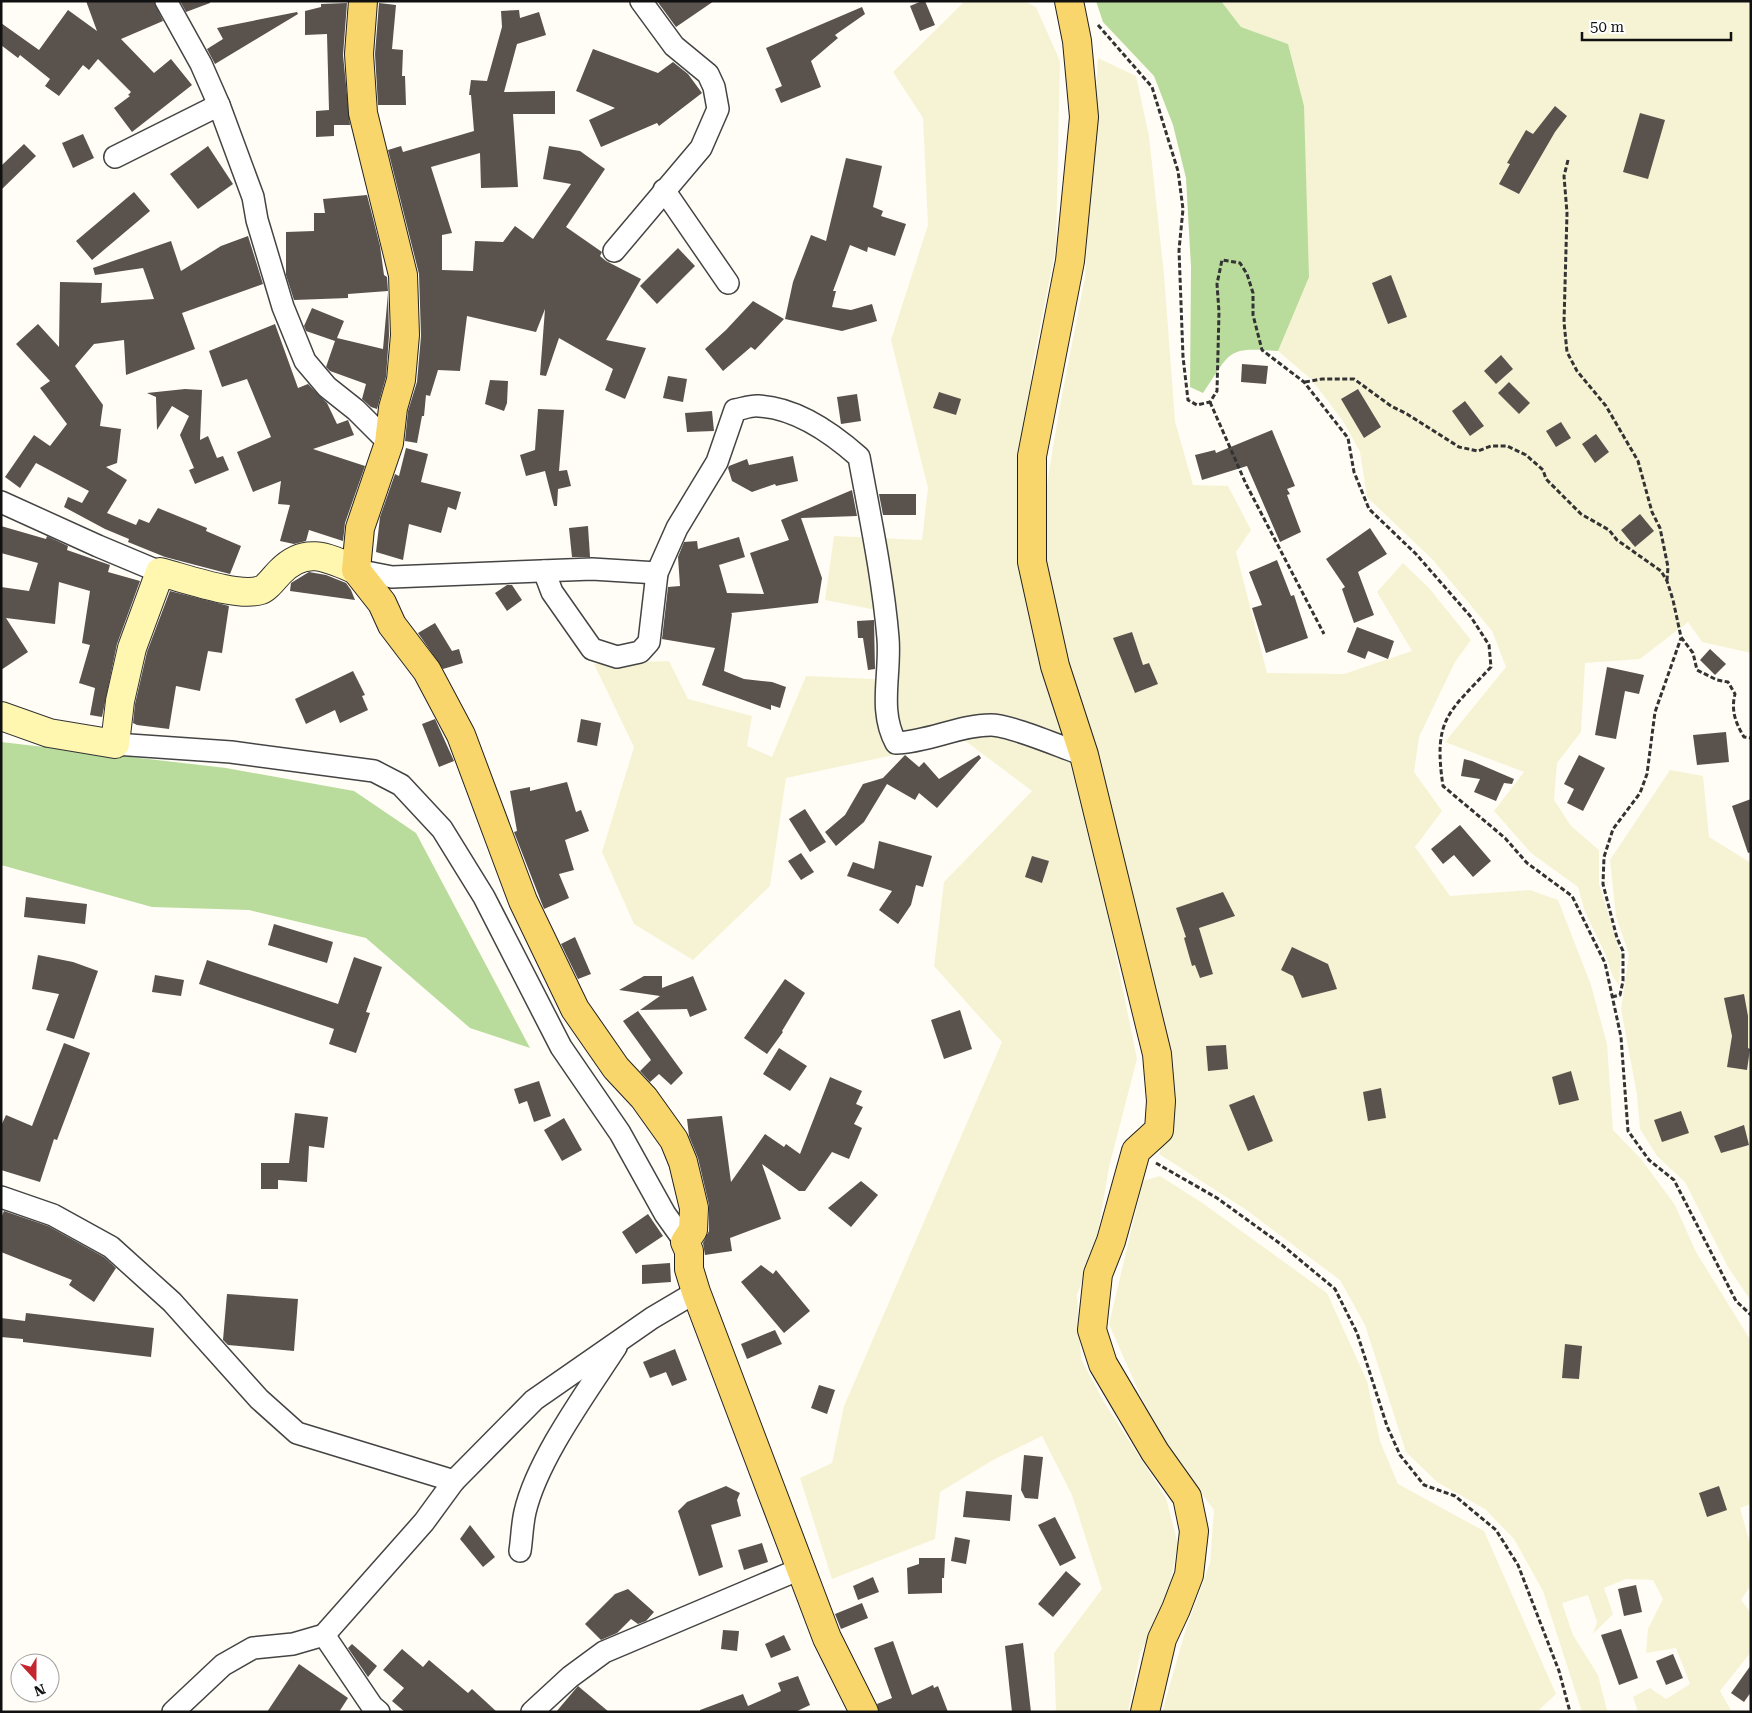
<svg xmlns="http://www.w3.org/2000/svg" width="1752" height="1713" font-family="'Roboto Serif',serif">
<rect width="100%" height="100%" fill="#fffdf5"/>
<g fill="#f6f3d4">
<polygon points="965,1 1024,1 1036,7 1060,61 1056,247 1031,373 1029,438 1018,519 1035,623 1108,916 1137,1059 1109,1167 1097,1238 1077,1295 1081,1359 1104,1402 1166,1498 1178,1544 1166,1602 1140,1654 1128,1712 1056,1712 1054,1653 1102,1589 1072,1495 1042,1436 993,1460 940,1492 935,1539 832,1579 800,1478 832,1463 844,1406 1002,1042 934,966 944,882 1032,791 964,740 786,778 770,886 693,960 634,924 602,852 634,747 594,664 669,661 688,699 752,716 747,746 772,757 806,676 894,680 892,613 825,600 834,536 922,540 928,488 891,340 928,225 923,118 893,72"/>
<polygon points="1221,1 1751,1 1751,653 1702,642 1688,622 1640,659 1585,663 1581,732 1557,763 1554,800 1571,826 1599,850 1599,884 1621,955 1619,985 1613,977 1605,953 1585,912 1578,887 1531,853 1494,811 1524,772 1445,742 1506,667 1492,631 1433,560 1367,497 1360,452 1343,421 1311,379 1278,351 1308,277 1288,44 1241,27"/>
<polygon points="1098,58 1136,76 1149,136 1164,274 1175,421 1193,485 1228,486 1251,530 1236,552 1267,673 1344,674 1412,651 1377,592 1403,563 1429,588 1471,640 1455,662 1419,737 1414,772 1442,811 1415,847 1450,896 1530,890 1558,900 1591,985 1607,1044 1613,1130 1641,1159 1675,1205 1696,1252 1751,1341 1751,1504 1740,1508 1751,1547 1751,1585 1741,1600 1751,1613 1751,1652 1720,1691 1732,1712 1638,1712 1633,1697 1650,1688 1666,1699 1690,1684 1676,1648 1646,1653 1648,1629 1663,1599 1653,1580 1626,1579 1604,1588 1613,1614 1593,1634 1597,1622 1588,1595 1562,1603 1573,1635 1598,1675 1607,1710 1607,1712 1582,1712 1543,1591 1514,1539 1485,1509 1437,1482 1406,1452 1365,1325 1340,1280 1245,1209 1159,1154 1168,1114 1169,1069 1158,992 1080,714 1049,612 1039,533 1059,411 1085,277"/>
<polygon points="1670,770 1703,776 1709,837 1751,863 1751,1301 1728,1267 1685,1182 1657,1156 1640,1129 1637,1095 1621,1009 1629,954 1616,917 1610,860"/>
<polygon points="1160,1176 1201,1202 1327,1293 1367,1381 1380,1441 1398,1484 1484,1531 1556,1694 1537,1712 1162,1712 1186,1629 1210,1563 1214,1510 1176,1459 1142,1399 1109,1324 1143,1181"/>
</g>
<g fill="#b9dc9c">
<path d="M1096,1H1221L1241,27L1288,44L1304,106L1309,277L1278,351C1225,347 1232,351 1203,393L1190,387L1191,267L1186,178L1173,125L1154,76L1103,22Z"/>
<polygon points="1,742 226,768 354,791 416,833 530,1048 470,1028 366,938 249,910 152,907 1,865"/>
</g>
<g fill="#5a524d">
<polygon points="86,1 154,1 163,21 121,39 154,73 171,59 192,85 132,132 114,108 130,96 128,95 131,92 98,59 89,70 83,65 59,96 45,86 50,79 20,55 18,58 1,45 1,23 39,50 68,10 97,31"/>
<polygon points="180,1 210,1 210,3 186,12"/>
<polygon points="657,1 714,1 676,27"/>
<polygon points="922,1 925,1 935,25 920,31 910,6"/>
<polygon points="347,3 343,55 350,125 334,125 334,136 316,137 316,111 329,110 327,34 305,35 305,11 321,7 321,4"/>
<polygon points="379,3 396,5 392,49 403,50 402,76 405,76 406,105 378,105 375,54"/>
<polygon points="862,7 865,14 835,35 838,38 811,61 821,87 781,103 775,89 782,86 766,48"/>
<polygon points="519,10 520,18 539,12 546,35 517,44 504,92 555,91 555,114 513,114 518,187 481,188 480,153 431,167 452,233 442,235 442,270 473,271 475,241 503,242 515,226 533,239 571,184 543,179 549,146 580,151 605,169 566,227 602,252 600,256 606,261 641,279 606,340 646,348 625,399 605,390 613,369 559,338 546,376 540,375 545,309 536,332 467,316 460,371 438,370 430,396 426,395 424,416 422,416 417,443 405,441 408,411 417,382 421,336 419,274 388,150 401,146 403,152 474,131 471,95 469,95 471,80 487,81 502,27 501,11"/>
<polygon points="297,12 298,14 215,64 207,49 223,39 217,28"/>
<polygon points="593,49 658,73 673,62 688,74 702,93 659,126 657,123 601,147 589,120 615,108 576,91"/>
<polygon points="1555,106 1567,116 1555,132 1519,194 1499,184 1510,164 1507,163 1526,130 1533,134"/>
<polygon points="1640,113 1665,120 1648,179 1623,172"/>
<polygon points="83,134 94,158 73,168 62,143"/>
<polygon points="24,144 36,156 1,190 1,166"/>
<polygon points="208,146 233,184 198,209 170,174"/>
<polygon points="846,158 882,166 873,207 883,211 881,216 906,224 895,256 868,247 867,252 850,245 833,291 836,291 832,307 851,310 872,304 877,321 842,331 785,319 793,282 811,235 826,241"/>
<polygon points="134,192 150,211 92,260 76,241"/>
<polygon points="367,195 380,246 384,275 387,277 388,291 348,294 348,298 294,300 286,275 286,232 314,231 314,213 325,213 323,199"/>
<polygon points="248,236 263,284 182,313 195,349 126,375 124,340 94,344 75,366 103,405 100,426 121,429 117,463 106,467 127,480 107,513 136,525 139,519 149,523 158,508 207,528 206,531 241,546 230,574 165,557 128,542 129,539 105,529 64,507 68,497 82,503 89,491 36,463 20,488 5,477 34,435 50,446 67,424 40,388 50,381 16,344 38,324 59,347 60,282 102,283 101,303 154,299 143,268 95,275 93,268 171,241 181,271 221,246"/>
<polygon points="678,248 695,266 657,304 640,286"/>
<polygon points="1391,275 1407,317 1388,324 1372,283"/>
<polygon points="388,293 389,335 386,377 377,409 371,407 362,399 366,384 330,371 326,367 335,341 306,331 304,326 312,308 344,321 337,338 383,349"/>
<polygon points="753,301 784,319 755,350 751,347 723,371 705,349 726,330"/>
<polygon points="275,324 298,388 308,384 327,403 337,424 348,420 354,435 313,449 365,466 345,523 343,541 309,530 306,541 294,544 280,541 290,505 278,504 281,481 253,492 237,452 271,437 247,379 222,387 209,351"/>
<polygon points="1501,355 1513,369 1496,384 1484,371"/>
<polygon points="1242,364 1268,366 1266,384 1241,382"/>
<polygon points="668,376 687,379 683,402 663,398"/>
<polygon points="490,380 508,381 507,403 504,411 485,404"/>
<polygon points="1509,382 1530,403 1519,414 1498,393"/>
<polygon points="185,389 202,390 200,440 208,436 217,458 223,456 229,470 195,484 189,470 194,468 180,435 189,416 172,406 157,430 156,397 147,393"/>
<polygon points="1358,389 1381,427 1364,438 1341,399"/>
<polygon points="939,392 961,399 956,415 933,408"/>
<polygon points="857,394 861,421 841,424 837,397"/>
<polygon points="1465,401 1484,426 1470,436 1452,411"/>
<polygon points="538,409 564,410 559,471 567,470 571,486 558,489 557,506 554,506 545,471 526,476 520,455 535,450"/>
<polygon points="712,411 714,431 687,432 685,413"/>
<polygon points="1561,422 1571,438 1556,447 1546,431"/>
<polygon points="1272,430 1295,486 1287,489 1290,494 1287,495 1301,532 1280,542 1247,466 1202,480 1195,455 1215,450 1216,453"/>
<polygon points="1596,434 1609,452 1595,463 1582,444"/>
<polygon points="406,448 428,454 421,482 461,492 456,510 448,507 441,533 409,524 403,560 376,552 380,517 395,474 399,476"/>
<polygon points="793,456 798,481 776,486 775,484 752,492 732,481 728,468 729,466 747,459 749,465"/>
<polygon points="852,490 857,516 801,518 822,578 818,603 731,613 732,614 724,671 744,679 772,682 786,687 780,708 771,705 771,710 702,685 715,648 662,639 668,587 680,586 678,557 684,542 697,541 698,549 739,537 745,557 719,565 727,593 764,594 750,553 789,540 781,520"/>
<polygon points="879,494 916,494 916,515 883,515"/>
<polygon points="1640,514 1654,531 1635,547 1621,530"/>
<polygon points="1,526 46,539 47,536 68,546 67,550 110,565 108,572 140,581 117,644 102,717 90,715 95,688 79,683 90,645 82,643 90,591 59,582 55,624 6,618 28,652 1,670 1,587 29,591 38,563 1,553"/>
<polygon points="588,526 590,557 572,557 569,528"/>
<polygon points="1370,528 1387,554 1358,572 1374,615 1354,623 1342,589 1345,587 1326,559"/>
<polygon points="1277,560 1291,596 1294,595 1308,638 1266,653 1252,608 1262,605 1249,572"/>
<polygon points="309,572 326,575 346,583 351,590 355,600 290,591 291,583"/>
<polygon points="507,585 512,585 522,600 507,611 495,593"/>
<polygon points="170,591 229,606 222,653 208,651 200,691 176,686 169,729 137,725 133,723 135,704 147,652"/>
<polygon points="874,620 875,669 868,670 863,638 858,638 857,621"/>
<polygon points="435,623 452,651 459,649 463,663 443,669 418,633"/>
<polygon points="1357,627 1394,641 1388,659 1368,651 1365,659 1347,652"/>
<polygon points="1132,632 1143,665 1149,663 1158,684 1135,693 1113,638"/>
<polygon points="1710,649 1726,664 1715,675 1700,660"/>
<polygon points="1607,667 1644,675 1639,694 1625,691 1616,739 1595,735"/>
<polygon points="353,671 365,695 362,696 368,710 340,723 335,710 306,724 295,699"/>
<polygon points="435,719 454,761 439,767 422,724"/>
<polygon points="581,719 601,723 597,746 577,742"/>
<polygon points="1726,732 1729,762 1697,765 1693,735"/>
<polygon points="905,755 919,767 924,762 939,779 979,755 981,758 937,808 919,793 915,800 887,784 864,822 836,846 825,832 845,815 863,784 883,778"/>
<polygon points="1579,755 1605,768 1583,811 1567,803 1574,789 1564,784"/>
<polygon points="1464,759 1472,761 1514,779 1512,784 1504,783 1496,801 1474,792 1480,779 1461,776"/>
<polygon points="567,782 576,812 581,810 589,831 565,840 574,870 559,874 569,898 544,909 514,832 517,831 510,791 530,787 530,791"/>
<polygon points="1751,799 1751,852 1748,853 1732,806"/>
<polygon points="805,809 826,842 810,852 789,819"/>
<polygon points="1460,825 1491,861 1473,877 1454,855 1443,864 1431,849"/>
<polygon points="879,841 932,856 923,887 916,885 911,905 898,924 879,910 892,891 847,876 853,862 874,869"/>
<polygon points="801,853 814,872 801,880 788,861"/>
<polygon points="1032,856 1049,861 1042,883 1025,877"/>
<polygon points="1223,892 1235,916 1199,928 1213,974 1200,978 1195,965 1192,966 1184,938 1186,937 1176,908"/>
<polygon points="26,897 87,904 85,924 24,917"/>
<polygon points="274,924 333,942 327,963 268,945"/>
<polygon points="575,937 591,974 578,979 561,944"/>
<polygon points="1292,947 1328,964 1337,989 1302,998 1293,976 1281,970"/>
<polygon points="38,955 73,962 98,971 74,1039 46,1030 59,994 32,989"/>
<polygon points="354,957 382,967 366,1012 370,1013 356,1053 329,1044 334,1029 199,984 207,960 338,1004"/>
<polygon points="155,975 184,980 181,996 152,992"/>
<polygon points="644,976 662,976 662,988 693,976 707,1010 690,1017 687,1009 640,1010 660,996 619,990"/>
<polygon points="785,979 805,993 782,1031 783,1032 767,1054 744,1038"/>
<polygon points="1744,994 1748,1016 1748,1048 1750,1049 1747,1070 1727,1067 1732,1036 1724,998"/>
<polygon points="960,1010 972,1049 944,1059 931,1020"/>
<polygon points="638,1011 683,1073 671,1085 659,1074 650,1082 640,1071 651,1060 623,1021"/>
<polygon points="64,1043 90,1053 57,1140 54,1139 40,1182 1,1170 1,1126 6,1115 32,1126"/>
<polygon points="1226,1045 1228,1069 1208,1071 1206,1046"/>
<polygon points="779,1048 807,1066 790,1091 763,1074"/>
<polygon points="1571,1071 1579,1100 1559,1105 1552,1077"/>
<polygon points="830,1077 862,1091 856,1104 863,1107 854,1124 862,1128 849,1159 832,1152 805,1191 799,1191 762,1164 781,1219 730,1238 732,1251 705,1255 703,1243 709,1231 709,1205 698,1158 689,1136 687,1119 722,1116 731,1182 765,1134 784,1147 786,1144 800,1154"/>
<polygon points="539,1081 551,1116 534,1122 527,1101 519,1104 514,1089"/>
<polygon points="1381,1088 1386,1118 1368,1121 1363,1092"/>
<polygon points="1254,1095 1273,1141 1248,1151 1229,1105"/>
<polygon points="1681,1111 1689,1133 1662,1142 1654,1120"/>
<polygon points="295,1113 328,1117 324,1148 309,1146 307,1182 278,1180 278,1189 261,1189 261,1163 289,1163"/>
<polygon points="564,1118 582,1150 562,1161 544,1130"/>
<polygon points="1744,1125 1749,1145 1721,1153 1714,1136"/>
<polygon points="861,1181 878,1195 851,1227 828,1208"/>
<polygon points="4,1211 48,1226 104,1257 116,1268 94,1302 69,1285 72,1280 1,1252 1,1218"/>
<polygon points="648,1214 663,1236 636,1254 622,1232"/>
<polygon points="670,1263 671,1282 642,1284 642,1265"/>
<polygon points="761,1265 773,1274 776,1270 810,1311 784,1333 741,1282"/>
<polygon points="227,1294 298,1299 294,1351 228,1345 223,1340"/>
<polygon points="26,1313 154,1328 151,1357 23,1342 23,1339 1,1337 1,1318 25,1321"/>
<polygon points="775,1330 782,1344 747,1359 741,1344"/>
<polygon points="1565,1344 1582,1346 1579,1379 1562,1378"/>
<polygon points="675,1349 687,1380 672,1386 666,1372 650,1378 643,1362"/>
<polygon points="819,1385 835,1390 827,1414 811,1408"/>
<polygon points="1024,1455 1043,1457 1038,1499 1025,1498 1021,1490"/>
<polygon points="726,1486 740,1493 737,1500 741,1516 711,1525 723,1567 699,1576 678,1511 687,1502"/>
<polygon points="1719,1486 1727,1510 1707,1517 1699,1493"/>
<polygon points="966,1491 1012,1495 1010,1521 963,1517"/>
<polygon points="1055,1517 1076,1558 1060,1566 1038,1525"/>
<polygon points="470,1525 495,1557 483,1567 460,1539"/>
<polygon points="955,1537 970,1540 966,1564 951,1561"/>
<polygon points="762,1543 768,1562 744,1570 738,1550"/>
<polygon points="919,1558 945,1558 944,1578 942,1578 942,1593 908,1594 907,1568 919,1564"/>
<polygon points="1066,1571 1081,1584 1053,1617 1038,1604"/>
<polygon points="873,1577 879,1592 858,1600 853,1586"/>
<polygon points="1636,1585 1642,1612 1624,1616 1618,1589"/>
<polygon points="628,1589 654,1612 646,1621 638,1624 631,1619 617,1633 601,1640 585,1624 615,1594"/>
<polygon points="862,1603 868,1618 841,1629 835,1614"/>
<polygon points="1621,1629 1638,1678 1619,1685 1601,1635"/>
<polygon points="723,1630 739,1631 737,1651 721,1649"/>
<polygon points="784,1635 791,1650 771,1658 765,1644"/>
<polygon points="893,1641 912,1695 933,1685 934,1688 938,1686 948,1712 879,1712 877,1704 892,1698 874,1648"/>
<polygon points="1023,1643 1031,1712 1012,1712 1005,1646"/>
<polygon points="352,1644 377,1666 368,1677 348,1648"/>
<polygon points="402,1649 423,1667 429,1660 468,1693 472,1689 497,1712 405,1712 392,1701 404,1688 383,1670"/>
<polygon points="1673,1654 1683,1678 1666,1685 1656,1661"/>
<polygon points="299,1664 348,1698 339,1712 267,1712"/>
<polygon points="1751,1665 1751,1692 1744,1702 1731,1693"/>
<polygon points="798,1676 810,1705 795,1712 700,1712 700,1710 743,1694 748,1706 781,1691 778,1683"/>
<polygon points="578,1686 609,1712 556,1712"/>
</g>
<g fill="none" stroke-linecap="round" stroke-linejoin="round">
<defs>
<g id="street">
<polyline points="166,1 201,64 219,105 253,197 257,220 283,307 305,361 327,387 356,410 389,443"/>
<polyline points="115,157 219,105"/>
<polyline points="664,190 728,283"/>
<polyline points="614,251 701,148 718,109 714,87 708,74 674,46 641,1"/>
<polyline points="1,502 98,546 160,572"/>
<polyline points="356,570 392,577 592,569 657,573"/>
<path d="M544,571L552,592L592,649L617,657L640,652L649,642L657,573L677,528L717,462L735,410C742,409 751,405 759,406C796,408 832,433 859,457C870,517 883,578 888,638C891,675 878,710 896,743C929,742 959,725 991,725C1011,725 1063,748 1084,755"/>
<polyline points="115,744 231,752 374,771 401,785 442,829 484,897 561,1047 620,1133 665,1214 685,1242"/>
<polyline points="1,1197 53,1215 111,1247 172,1302 259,1399 297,1433 454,1481"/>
<path d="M520,1551C522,1538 522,1525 525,1512C537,1460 586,1393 616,1347"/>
<polyline points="324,1635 372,1706 379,1712"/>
<polyline points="173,1712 223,1665 253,1648 293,1644 324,1635 424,1522 454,1481 534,1400 652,1318 696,1292"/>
<polyline points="532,1712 570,1677 604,1652 800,1569"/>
</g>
<path id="secondary" d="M1,716L49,733L115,744L120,701L132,648L160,572C184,578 239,598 261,590C267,588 275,577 280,572C305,546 327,557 356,570"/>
<g id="primary">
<polyline points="363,1 359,54 363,113 403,275 405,335 401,380 393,408 389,443 360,528 356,570 382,603 392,625 427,671 461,735 523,901 575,1009 616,1068 644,1098 674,1140 683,1162 694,1208 693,1230 685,1242 689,1251 689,1269 696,1292 827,1638 864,1712"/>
<polyline points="1069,1 1077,41 1084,117 1070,261 1032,456 1032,562 1055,666 1084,755 1157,1054 1161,1101 1159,1130 1136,1151 1111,1241 1098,1274 1092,1330 1103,1364 1155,1452 1187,1497 1194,1531 1189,1575 1176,1609 1162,1639 1145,1712"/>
</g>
</defs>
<use href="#street" stroke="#444" stroke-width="24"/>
<use href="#secondary" stroke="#333" stroke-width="30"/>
<use href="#primary" stroke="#222" stroke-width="30"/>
<g stroke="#333" stroke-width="3" stroke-dasharray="5 2.5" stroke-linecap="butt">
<path d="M1098,25L1152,87L1178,171L1183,209L1179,250L1183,357L1188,400L1197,405L1210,402L1217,391L1219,312L1217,284L1222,260L1240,263L1247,274L1253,293V315L1262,350L1304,382L1348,438L1354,472L1369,509L1416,554L1471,617L1489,645L1491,667C1448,713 1433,719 1443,786L1505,838L1527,863L1572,896L1605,963L1621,1037L1628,1131L1649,1160L1674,1180L1736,1301L1751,1315"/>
<polyline points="1568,160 1564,176 1567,213 1564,322 1567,352 1577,371 1606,406 1638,461 1652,512 1660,528 1668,567 1667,580"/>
<path d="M1305,382L1322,379H1354L1391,406L1407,414L1459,447L1478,451L1491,446H1507L1526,455L1543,470L1546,479L1581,514L1609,530L1617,540L1661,571L1667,581L1673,600L1681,637L1693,653L1697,670L1717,680L1728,682L1735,694C1731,710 1735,722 1744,737L1751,738"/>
<polyline points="1210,402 1246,484 1324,634"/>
<polyline points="1612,997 1620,995 1623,981 1623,951 1617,938 1603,884 1604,857 1613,829 1640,793 1647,774 1655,712 1681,638"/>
<polyline points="1156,1163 1217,1198 1282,1245 1335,1289 1357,1333 1387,1426 1400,1455 1424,1485 1455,1496 1496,1530 1518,1565 1559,1671 1570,1712"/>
</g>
<use href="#street" stroke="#fff" stroke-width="21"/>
<use href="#secondary" stroke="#fff6b0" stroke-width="28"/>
<use href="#primary" stroke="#f9d66b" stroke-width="28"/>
</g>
<rect width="1752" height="1713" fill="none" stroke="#111111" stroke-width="5"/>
<g transform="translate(35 1678) rotate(159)"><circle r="24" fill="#ffffff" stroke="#a0a0a0"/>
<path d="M0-4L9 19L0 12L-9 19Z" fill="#c4262e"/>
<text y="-8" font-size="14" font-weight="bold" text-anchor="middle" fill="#111111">N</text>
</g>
<path d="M1582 32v8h149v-8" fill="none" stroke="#111111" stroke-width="2.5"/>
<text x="1590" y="32" font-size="15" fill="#111111" stroke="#ffffff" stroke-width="4" paint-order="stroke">50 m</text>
</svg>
